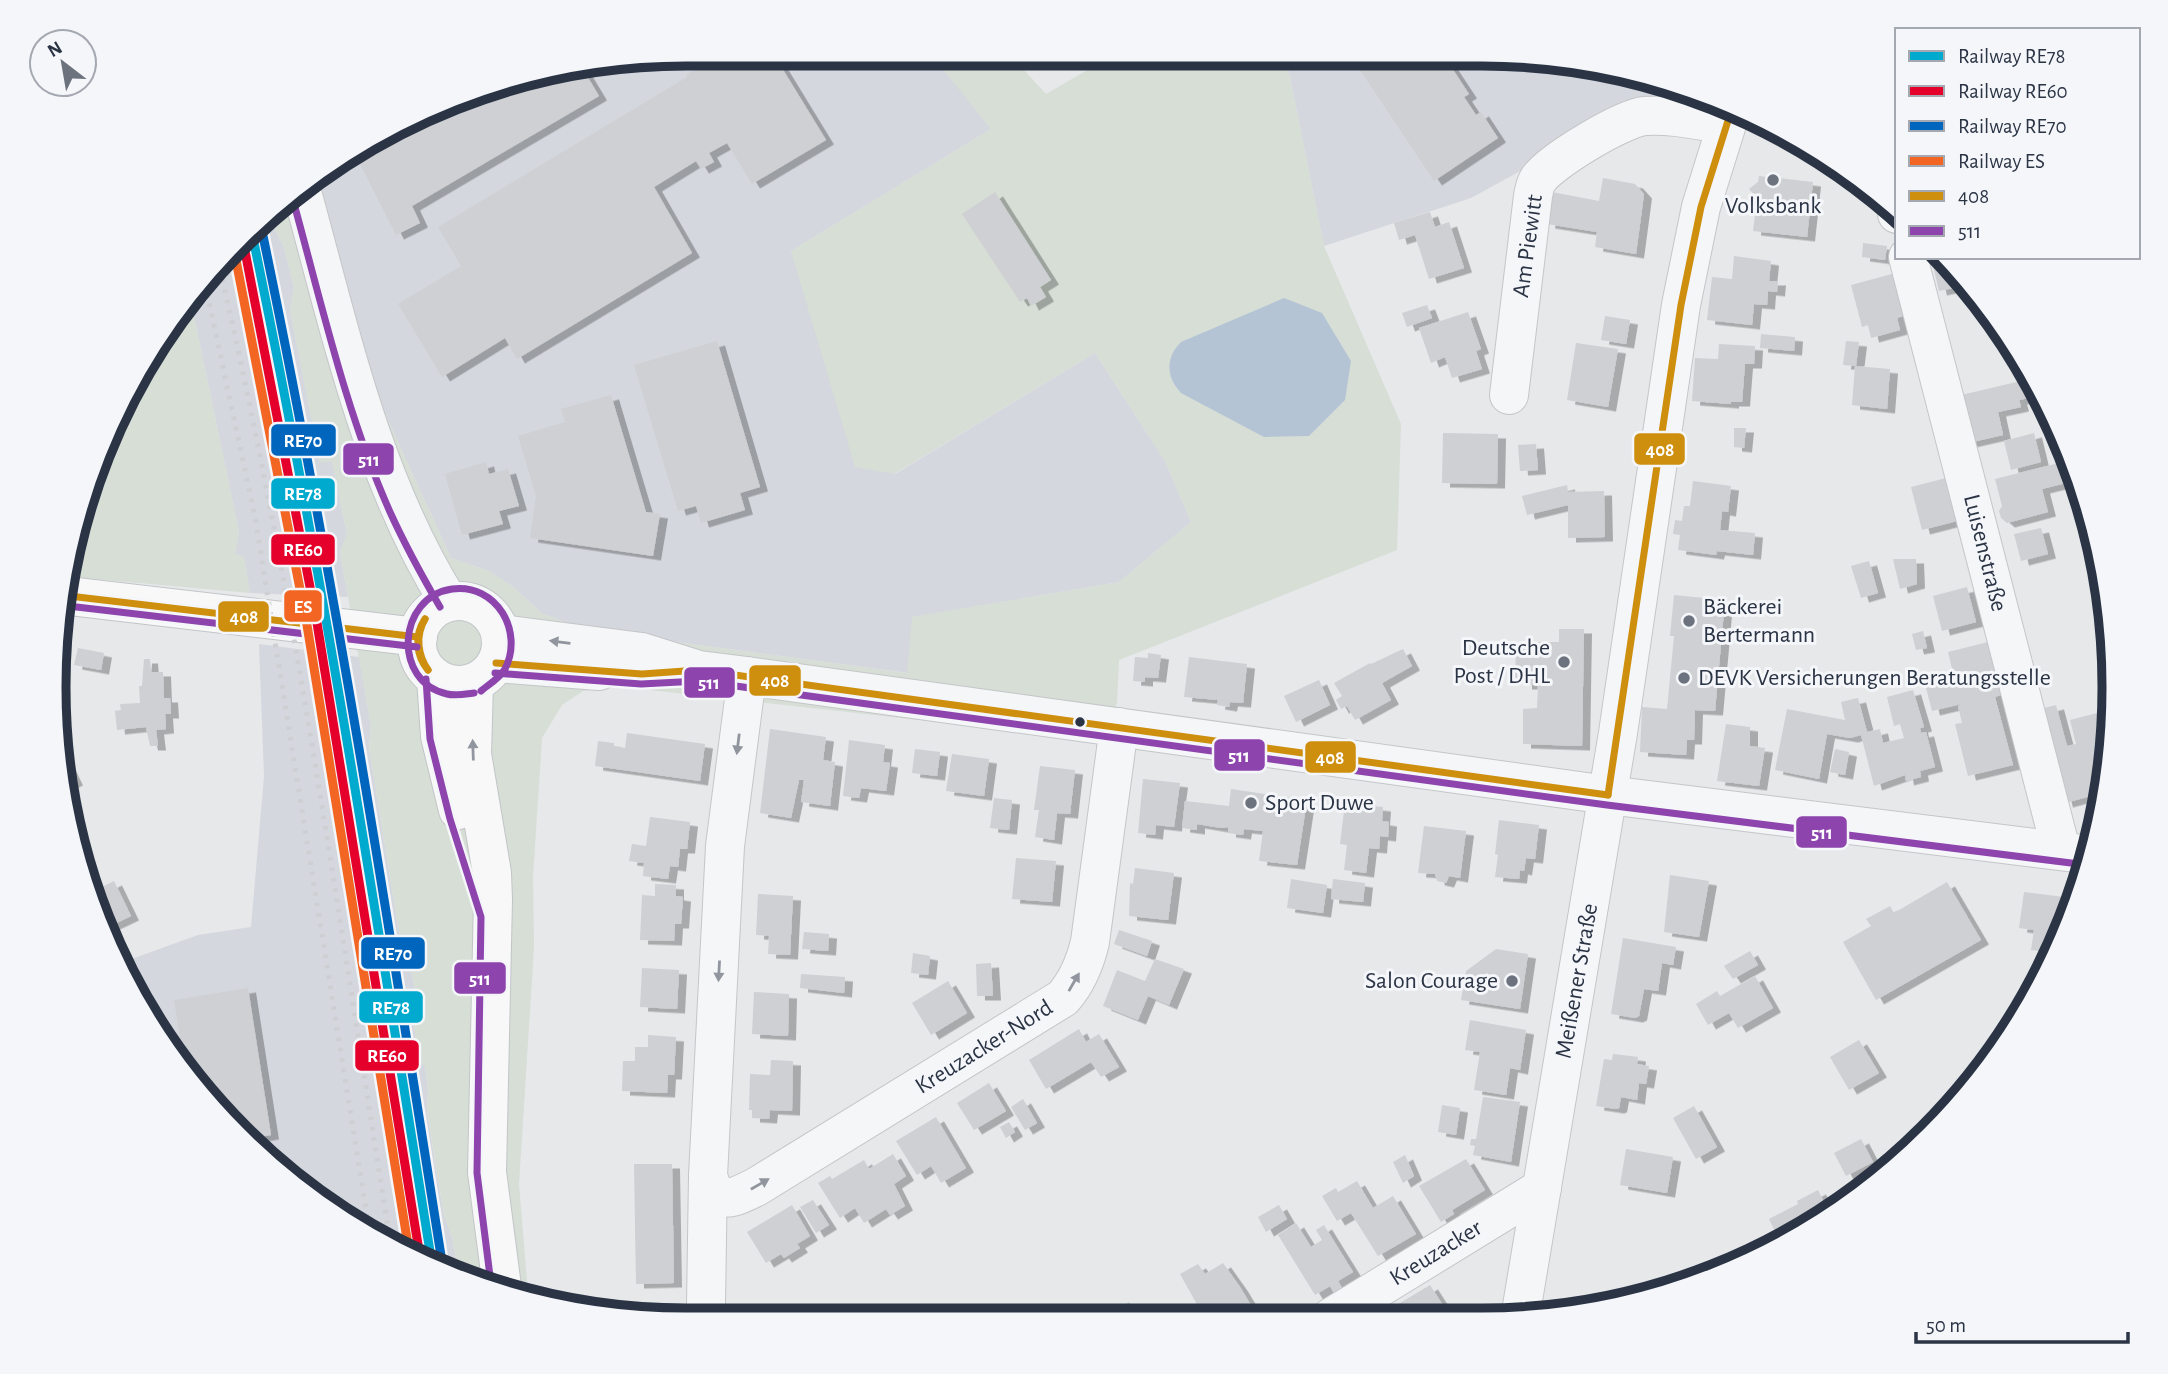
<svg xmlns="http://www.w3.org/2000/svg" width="2168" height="1374" font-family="'Alegreya Sans',sans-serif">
<defs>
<filter id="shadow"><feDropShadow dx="8" dy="4.5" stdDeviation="0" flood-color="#0004"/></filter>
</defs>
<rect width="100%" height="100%" fill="#e6e8ea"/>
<g fill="#d4d7dd">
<polygon points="687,54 934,56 991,129 791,251 895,474 1095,353 1165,461 1191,522 1119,582 913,617 908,673 586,630 543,614 512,586 489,571 451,558 388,420 365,359 315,180 335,161 484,88"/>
<polygon points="1286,58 1563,60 1723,102 1735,109 1630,111 1471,198 1324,246"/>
<polygon points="271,221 284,247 294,288 290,310 320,462 332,461 347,534 340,552 348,597 250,593 244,557 235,554 239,532 190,297"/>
<polygon points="259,644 359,657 371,726 369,747 401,945 410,964 416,996 413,1018 418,1057 425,1067 428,1088 427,1111 436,1168 444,1215 452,1237 459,1275 444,1271 301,1189 161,1039 126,961 198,935 251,927 264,776"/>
</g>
<g fill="#d6ded6">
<polygon points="932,56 1011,56 1046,94 1110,57 1286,58 1324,246 1401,424 1397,550 1119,660 1117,702 1107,741 614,686 583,691 562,705 542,738 533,877 534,947 519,1184 528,1294 459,1275 452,1237 444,1215 427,1111 428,1088 425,1067 418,1057 413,1018 416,996 410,964 401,945 369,747 371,726 340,552 347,534 332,461 320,463 290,310 294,288 284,247 271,221 315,180 365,359 388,420 451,558 489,571 512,586 543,614 586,630 907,673 912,617 1119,582 1191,522 1165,461 1095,353 894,474 855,467 791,251 991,129"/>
<polygon points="190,297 239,532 235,554 244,557 250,593 72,577 88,483 185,302"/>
</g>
<path fill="#b4c4d5" d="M1284,298L1322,313L1351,361L1345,400L1309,436L1264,437L1181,393C1166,377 1165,358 1181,342Z"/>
<g fill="#ced0d3" filter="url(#shadow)">
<polygon points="720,54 774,55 826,140 752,184 727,143 709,153 714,162 701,169 696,161 654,187 692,253 517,359 505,338 442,377 398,304 461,266 438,227 687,77 686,75"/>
<polygon points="1358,58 1446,59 1469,94 1464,97 1476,115 1481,112 1498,138 1434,181 1354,61"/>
<polygon points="584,71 599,96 412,206 420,223 396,235 355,154 382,138 484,88"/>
<polygon points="1759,176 1813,182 1807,237 1753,231 1757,198 1749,189 1758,182"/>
<polygon points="1603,178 1635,184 1644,194 1636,254 1595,247 1597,232 1547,224 1552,192 1599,201"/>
<polygon points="995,192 1051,280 1040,287 1046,297 1031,306 1027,298 1020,302 962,214"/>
<polygon points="1430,212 1435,227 1449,222 1464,268 1429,279 1415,235 1399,240 1394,223"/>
<polygon points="1863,243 1887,246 1885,260 1862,257"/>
<polygon points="1734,256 1771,261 1769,281 1778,281 1777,292 1768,291 1767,305 1754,304 1752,325 1707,320 1712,277 1732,279"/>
<polygon points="1931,257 1943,257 1957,270 1968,285 1939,291"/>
<polygon points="1892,274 1903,316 1897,318 1900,330 1871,338 1868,325 1862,327 1851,285"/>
<polygon points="1427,305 1432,318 1407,327 1402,313"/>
<polygon points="1468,312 1481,349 1476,351 1482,369 1452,378 1445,357 1431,363 1419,328"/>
<polygon points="1605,316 1630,320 1626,344 1601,340"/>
<polygon points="1761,334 1795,337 1794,351 1760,348"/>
<polygon points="717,341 760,487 740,493 745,510 701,523 696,506 678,511 634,365"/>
<polygon points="1846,341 1859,342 1856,366 1843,365"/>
<polygon points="1576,343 1618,349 1608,407 1567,400"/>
<polygon points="1719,344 1755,346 1754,364 1745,364 1742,402 1731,402 1731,404 1692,401 1695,358 1718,359"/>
<polygon points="1855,366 1890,369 1887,409 1852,405"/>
<polygon points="2025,380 2029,398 2019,400 2021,407 1998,412 2003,435 1968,443 1957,396"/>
<polygon points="611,395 646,512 660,514 653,556 530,538 536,496 518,436 565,422 561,409"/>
<polygon points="1734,428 1746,428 1744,448 1734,447"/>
<polygon points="1443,433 1498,434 1497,484 1442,483"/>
<polygon points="2034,433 2041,462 2011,470 2004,441"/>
<polygon points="1536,444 1538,470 1520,471 1518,445"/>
<polygon points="486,462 489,474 508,469 519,506 499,511 503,524 462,535 445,474"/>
<polygon points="2063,462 2064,469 2073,467 2078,480 2042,489 2048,512 2007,523 2001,518 1999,511 2002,506 1995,479"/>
<polygon points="1946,478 1957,521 1922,530 1911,487"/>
<polygon points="1693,481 1731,486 1728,512 1722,511 1720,530 1755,533 1753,555 1717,551 1716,555 1678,550 1680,535 1673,534 1675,520 1682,521 1684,506 1690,506"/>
<polygon points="1567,485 1568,492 1604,491 1605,537 1568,538 1568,505 1527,515 1522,496"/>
<polygon points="2041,528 2048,554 2021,561 2014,534"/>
<polygon points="1893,559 1916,559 1917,584 1900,589"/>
<polygon points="1869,561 1878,593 1861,598 1851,566"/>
<polygon points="1967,587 1976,622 1942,631 1933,596"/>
<polygon points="1674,595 1725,600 1715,711 1695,710 1694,740 1687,740 1686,755 1640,752 1642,707 1667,709 1674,636 1670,636"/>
<polygon points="1559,629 1584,629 1582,746 1523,744 1523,709 1537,708 1538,685 1524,685 1524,678 1515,678 1516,646 1538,647 1538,642 1559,642"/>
<polygon points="1923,631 1927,648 1916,650 1912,634"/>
<polygon points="1988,642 2001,695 1995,697 2013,765 1968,776 1955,724 1962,723 1958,706 1961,704 1932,711 1925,684 1954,677 1948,652"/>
<polygon points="78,648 104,653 101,670 74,665"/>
<polygon points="1403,649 1412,666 1382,683 1391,700 1355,720 1347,706 1341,709 1336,700 1342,696 1334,683 1370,663 1371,664"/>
<polygon points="1148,653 1161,655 1158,678 1145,677 1145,682 1133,681 1135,657 1148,658"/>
<polygon points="1189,657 1247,664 1243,703 1230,702 1229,707 1217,705 1218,700 1184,697"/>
<polygon points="144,659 150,659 151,672 163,672 164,698 170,698 171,714 165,714 166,729 156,730 158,746 150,746 146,727 117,730 115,711 121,710 120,704 140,703 139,686 142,686"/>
<polygon points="1319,680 1330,705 1296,722 1284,696"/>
<polygon points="1913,690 1924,727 1920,728 1921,733 1926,732 1935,767 1920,771 1921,777 1906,781 1905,775 1874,786 1861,735 1850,738 1827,734 1819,779 1775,770 1787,709 1845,720 1841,702 1858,698 1867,732 1880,729 1883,743 1904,738 1900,724 1894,726 1887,697"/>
<polygon points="2056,705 2067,746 2076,744 2070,720 2109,710 2112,729 2108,753 2102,755 2106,770 2102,793 2065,803 2040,709"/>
<polygon points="1726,724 1750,727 1750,746 1765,748 1759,786 1717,781"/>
<polygon points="770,729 826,737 823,760 835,762 830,806 801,802 804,780 799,780 791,818 760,813"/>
<polygon points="627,733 705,744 700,781 595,766 598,741 614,743 614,746 625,748"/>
<polygon points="849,740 885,745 883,762 890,763 886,791 861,788 859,798 843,796"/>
<polygon points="915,749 940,752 937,776 912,773"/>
<polygon points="1835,749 1849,752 1845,775 1830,772"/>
<polygon points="952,754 989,759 984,796 946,791"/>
<polygon points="64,758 75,781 67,785"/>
<polygon points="1040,766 1075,770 1070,814 1057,813 1054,840 1035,837 1039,810 1034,810"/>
<polygon points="1143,779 1180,783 1174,827 1156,825 1155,835 1138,833"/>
<polygon points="1231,789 1307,800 1297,865 1259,861 1263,831 1244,829 1243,835 1228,833 1228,827 1221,828 1197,824 1197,830 1182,828 1185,801 1229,806"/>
<polygon points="994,798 1012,800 1009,830 990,828"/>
<polygon points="1345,803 1383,807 1382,821 1389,822 1388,837 1380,836 1379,849 1369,848 1366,873 1344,870 1347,845 1340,844"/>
<polygon points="650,817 690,822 687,849 680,849 678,867 670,866 668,879 643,876 644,863 629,861 632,844 646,846"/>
<polygon points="1499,820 1539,825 1535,859 1526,858 1524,871 1520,870 1519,879 1495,877 1498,855 1495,854"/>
<polygon points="1424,826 1466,831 1460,878 1449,876 1446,883 1437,881 1435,874 1418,873"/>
<polygon points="1016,858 1056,861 1052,902 1012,899"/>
<polygon points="1135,868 1174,873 1168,920 1129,916 1130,883 1133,884"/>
<polygon points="1670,875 1709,881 1699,937 1664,932"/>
<polygon points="1291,879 1327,885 1323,913 1287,908"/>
<polygon points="1333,879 1365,883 1363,902 1331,899"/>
<polygon points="114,881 131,916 110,926 94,891"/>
<polygon points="1947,882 1981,940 1876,1000 1843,942 1871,926 1866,919 1890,906 1894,913"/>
<polygon points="655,884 676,885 676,896 683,897 681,924 675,924 674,941 640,940 642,895 655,896"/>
<polygon points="2024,892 2072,898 2071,908 2054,953 2031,950 2034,930 2019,928"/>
<polygon points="758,894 793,896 790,955 768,954 769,936 756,935"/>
<polygon points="1119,930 1152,941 1147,956 1114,944"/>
<polygon points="804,932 829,934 828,951 802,949"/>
<polygon points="1623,938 1676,947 1673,965 1662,963 1658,991 1644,989 1639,1016 1635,1018 1611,1014"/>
<polygon points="1496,949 1528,954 1520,1009 1461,1000 1466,971"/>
<polygon points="1750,951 1758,965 1733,979 1724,966"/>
<polygon points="913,953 930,956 928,975 911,973"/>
<polygon points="1155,959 1184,969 1169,1005 1148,996 1138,1020 1103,1006 1117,970 1145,981"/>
<polygon points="991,963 993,996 977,996 976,964"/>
<polygon points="642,968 679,970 677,1009 640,1007"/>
<polygon points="801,974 845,977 844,993 800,988"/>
<polygon points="1755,976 1773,1008 1738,1028 1729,1013 1708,1025 1696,1004 1717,991 1720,996"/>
<polygon points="948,981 967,1013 931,1035 912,1003"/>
<polygon points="248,988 271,1135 254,1138 184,1063 174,1000"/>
<polygon points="754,992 789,994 788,1036 752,1034"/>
<polygon points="1470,1020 1526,1030 1520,1070 1510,1068 1506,1095 1474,1090 1480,1052 1465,1050"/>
<polygon points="1079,1029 1086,1042 1099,1034 1119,1067 1101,1077 1091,1062 1046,1089 1029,1060"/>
<polygon points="648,1035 676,1037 674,1075 668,1075 667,1093 622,1091 623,1061 635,1061 635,1047 648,1047"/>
<polygon points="1859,1040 1879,1073 1849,1090 1830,1057"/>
<polygon points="1613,1054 1638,1057 1637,1064 1649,1066 1646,1084 1639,1083 1637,1100 1621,1097 1619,1108 1616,1109 1596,1106 1604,1059 1612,1060"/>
<polygon points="771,1060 793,1061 792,1111 770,1110 769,1119 752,1118 752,1110 749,1110 750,1074 770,1075"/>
<polygon points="989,1083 1006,1111 974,1130 957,1103"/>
<polygon points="1483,1097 1520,1102 1511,1162 1473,1155 1475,1146 1470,1145 1471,1139 1476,1139"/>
<polygon points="1023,1099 1037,1123 1025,1130 1011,1107"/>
<polygon points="1442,1105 1460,1108 1456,1135 1438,1132"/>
<polygon points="1694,1106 1717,1147 1696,1159 1673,1118"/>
<polygon points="936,1117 966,1168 941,1183 931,1166 917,1175 896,1141"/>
<polygon points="1009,1122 1015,1132 1006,1138 1000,1127"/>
<polygon points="1861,1139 1873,1162 1846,1176 1834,1153"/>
<polygon points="1626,1149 1673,1157 1667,1193 1620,1185"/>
<polygon points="893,1154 906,1176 894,1184 905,1206 890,1215 886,1209 864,1223 855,1208 840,1218 818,1183 830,1176 832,1179 864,1160 869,1169"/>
<polygon points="1405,1155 1414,1176 1403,1183 1393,1162"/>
<polygon points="1466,1159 1485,1190 1452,1210 1454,1214 1441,1222 1419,1186"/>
<polygon points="634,1164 672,1164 674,1283 636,1284"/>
<polygon points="1357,1181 1373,1208 1393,1196 1416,1234 1378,1256 1351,1213 1337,1221 1322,1196 1336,1188 1338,1192"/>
<polygon points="1818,1190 1828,1210 1780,1242 1769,1219 1798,1204 1797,1201"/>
<polygon points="813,1200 829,1225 816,1233 800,1207"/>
<polygon points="792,1205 810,1236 797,1244 800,1248 784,1258 781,1254 766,1263 747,1232"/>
<polygon points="1279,1205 1287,1219 1266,1232 1258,1217"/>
<polygon points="1296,1223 1311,1247 1322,1240 1316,1230 1324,1225 1353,1272 1338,1281 1342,1288 1334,1293 1330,1286 1315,1295 1278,1235"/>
<polygon points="1223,1263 1240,1287 1258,1317 1204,1317 1180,1274 1198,1264 1205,1274"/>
<polygon points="1430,1285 1451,1318 1396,1318 1390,1309"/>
<polygon points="1129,1302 1138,1317 1106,1317"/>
</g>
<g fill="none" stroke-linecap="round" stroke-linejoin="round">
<defs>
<g id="minor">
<path d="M302,192C340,330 372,480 449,602"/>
<polyline points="1897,213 1897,214"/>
<polyline points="1908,257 2061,850"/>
<path d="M1509,395L1533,196C1534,191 1535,184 1538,180C1549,162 1623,118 1645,116C1672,114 1700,121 1726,125"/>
<polyline points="501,634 642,652 699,670 747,676 1608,795 2091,855"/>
<polyline points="496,663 599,671"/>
<path d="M708,1176C717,1208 733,1198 756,1187L1063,998C1077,982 1085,963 1090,942L1119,727"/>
<polyline points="706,1304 708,1176 725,846 747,676"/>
<polyline points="1330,1318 1542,1188"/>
<polyline points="1520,1318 1618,733 1681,305 1701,207 1732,108"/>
</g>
<g id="major">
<polyline points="69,596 418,637"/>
<circle cx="459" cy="643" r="42"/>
<polyline points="436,678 440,736 458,810"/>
<polyline points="474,683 472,754 492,873 493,899 487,1172 502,1287"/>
</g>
</defs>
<use href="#minor" stroke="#c4c6c8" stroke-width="40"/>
<use href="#major" stroke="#c2c5c8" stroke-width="40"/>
<use href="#minor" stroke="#f5f6f7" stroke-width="38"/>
<use href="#major" stroke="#f8f8f8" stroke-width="38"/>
<g stroke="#cecfd2" stroke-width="5" stroke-dasharray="3.5 7" stroke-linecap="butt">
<path d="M220,269C294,589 338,915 390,1240"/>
<polyline points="205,283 255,517 369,1228"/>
</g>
<defs>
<g id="bus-1">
<polyline points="69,596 418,637"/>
<path d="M425,619C415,636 418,655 428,670"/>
<path d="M425,619C414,635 416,656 428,670"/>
<polyline points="496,663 642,674 699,670 1608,795"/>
<polyline points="1608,795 1681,305 1701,207 1732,108"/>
</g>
<g id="bus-2">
<path d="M293,200C322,305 346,413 390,512C405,545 422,576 440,607"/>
<polyline points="68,606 417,647"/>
<polyline points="495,673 641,684 699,681 1607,805 2087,865"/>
<polyline points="426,679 430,739 450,819 481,917 477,1173 491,1284"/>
<path d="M474,693C466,694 455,696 447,694C392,682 397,597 452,589C497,583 524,632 505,669C500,678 488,685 481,691"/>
</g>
</defs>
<use href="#bus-1" stroke="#f4f6f9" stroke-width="12"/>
<use href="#bus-2" stroke="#f4f6f9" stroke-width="12"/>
<use href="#bus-1" stroke="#ce8f0e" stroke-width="7"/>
<use href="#bus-2" stroke="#8e44ad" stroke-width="7"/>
<defs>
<path id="rail-1" d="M253,238C324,578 377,921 432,1264"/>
<polyline id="rail-2" points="244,246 317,623 420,1257"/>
<path id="rail-3" d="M263,236C334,576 388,919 442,1262"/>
<polyline id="rail-4" points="235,255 307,625 409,1251"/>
</defs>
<use href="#rail-1" stroke="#f4f6f9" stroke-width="14"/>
<use href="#rail-2" stroke="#f4f6f9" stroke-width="14"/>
<use href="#rail-3" stroke="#f4f6f9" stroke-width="14"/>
<use href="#rail-4" stroke="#f4f6f9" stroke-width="14"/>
<use href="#rail-1" stroke="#00a9ce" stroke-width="9"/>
<use href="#rail-2" stroke="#e4002b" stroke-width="9"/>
<use href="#rail-3" stroke="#0065bd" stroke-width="9"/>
<use href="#rail-4" stroke="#f26522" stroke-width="9"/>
</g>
<defs><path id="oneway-solid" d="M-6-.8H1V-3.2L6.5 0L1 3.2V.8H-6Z" transform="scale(1.75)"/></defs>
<g fill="#90959e">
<use href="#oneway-solid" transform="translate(560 642) rotate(-173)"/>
<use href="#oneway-solid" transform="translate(738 744) rotate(97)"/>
<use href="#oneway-solid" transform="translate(719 971) rotate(93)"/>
<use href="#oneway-solid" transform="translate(1074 982) rotate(-60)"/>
<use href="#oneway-solid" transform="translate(760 1184) rotate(-30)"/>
</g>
<use fill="#92969e" href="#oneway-solid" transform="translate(473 750) rotate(-92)"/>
<g fill="#6c737f" stroke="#f4f6f9" stroke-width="2.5">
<circle cx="1773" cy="180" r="7"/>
<circle cx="1689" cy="621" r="7"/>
<circle cx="1564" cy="662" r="7"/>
<circle cx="1684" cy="678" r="7"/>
<circle cx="1251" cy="803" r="7"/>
<circle cx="1512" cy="981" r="7"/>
</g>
<circle fill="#2b3445" stroke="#f4f6f9" stroke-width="2.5" cx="1080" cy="722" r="6"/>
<g text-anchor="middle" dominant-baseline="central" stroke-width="6" stroke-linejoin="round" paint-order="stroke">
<g font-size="24" fill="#2b3445" stroke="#f4f6f9" text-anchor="start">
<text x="1773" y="206" text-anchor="middle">Volksbank</text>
<text x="1703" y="607">Bäckerei<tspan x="1703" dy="28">Bertermann</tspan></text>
<text x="1550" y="648" text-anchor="end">Deutsche<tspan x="1550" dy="28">Post / DHL</tspan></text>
<text x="1698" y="678">DEVK Versicherungen Beratungsstelle</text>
<text x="1265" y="803">Sport Duwe</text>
<text x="1498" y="981" text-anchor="end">Salon Courage</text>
</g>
<g font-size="24" fill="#2b3445" stroke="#f4f6f9">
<text transform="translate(1528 246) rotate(-82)">Am Piewitt</text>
<text transform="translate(1985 553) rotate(76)">Luisenstraße</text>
<text transform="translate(1577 981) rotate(-80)">Meißener Straße</text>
<text transform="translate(984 1047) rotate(-32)">Kreuzacker-Nord</text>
<text transform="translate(1436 1253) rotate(-32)">Kreuzacker</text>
</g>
</g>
<path d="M0 0H2168V1374H0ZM686 66H1482A620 620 0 0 1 2102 686V688A620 620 0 0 1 1482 1308H686A620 620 0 0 1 66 688V686A620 620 0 0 1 686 66Z" fill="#f4f6f9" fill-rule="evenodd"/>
<path fill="none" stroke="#2b3445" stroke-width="9" d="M686 66H1482A620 620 0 0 1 2102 686V688A620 620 0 0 1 1482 1308H686A620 620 0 0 1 66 688V686A620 620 0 0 1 686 66Z"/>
<g stroke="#f4f6f9" stroke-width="2.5">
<rect x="270" y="423" width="67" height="34" rx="7" fill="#0065bd"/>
<rect x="1633" y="432" width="53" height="34" rx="7" fill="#ce8f0e"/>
<rect x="342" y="442" width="53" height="34" rx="7" fill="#8e44ad"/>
<rect x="270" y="477" width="66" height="33" rx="7" fill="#00a9ce"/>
<rect x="270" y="533" width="66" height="33" rx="7" fill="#e4002b"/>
<rect x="283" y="589" width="40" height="34" rx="7" fill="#f26522"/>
<rect x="217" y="600" width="53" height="33" rx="7" fill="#ce8f0e"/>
<rect x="748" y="664" width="54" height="33" rx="7" fill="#ce8f0e"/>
<rect x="683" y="666" width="53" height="33" rx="7" fill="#8e44ad"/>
<rect x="1213" y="738" width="53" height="34" rx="7" fill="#8e44ad"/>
<rect x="1304" y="740" width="53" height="34" rx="7" fill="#ce8f0e"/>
<rect x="1795" y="815" width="53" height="34" rx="7" fill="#8e44ad"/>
<rect x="360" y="936" width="66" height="34" rx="7" fill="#0065bd"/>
<rect x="453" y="961" width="54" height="34" rx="7" fill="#8e44ad"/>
<rect x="358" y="990" width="66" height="34" rx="7" fill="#00a9ce"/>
<rect x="354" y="1039" width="66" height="33" rx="7" fill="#e4002b"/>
</g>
<g font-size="19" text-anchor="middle" font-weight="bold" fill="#fff">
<text x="303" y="447">RE70</text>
<text x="1660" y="456">408</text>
<text x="369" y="466">511</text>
<text x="303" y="500">RE78</text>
<text x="303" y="556">RE60</text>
<text x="303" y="613">ES</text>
<text x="244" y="623">408</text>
<text x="775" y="687">408</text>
<text x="709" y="689">511</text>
<text x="1239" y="762">511</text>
<text x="1330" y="764">408</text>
<text x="1822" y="839">511</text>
<text x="393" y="960">RE70</text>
<text x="480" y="985">511</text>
<text x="391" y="1014">RE78</text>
<text x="387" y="1062">RE60</text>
</g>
<rect x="1895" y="28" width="245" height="231" fill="#f4f6f9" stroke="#a4a8b1" stroke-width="2"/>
<rect x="1909" y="51" width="35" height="10" fill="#00a9ce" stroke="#a4a8b1" stroke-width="2"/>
<text x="1958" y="63" font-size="21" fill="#2b3445">Railway RE78</text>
<rect x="1909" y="86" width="35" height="10" fill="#e4002b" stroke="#a4a8b1" stroke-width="2"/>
<text x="1958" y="98" font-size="21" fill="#2b3445">Railway RE60</text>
<rect x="1909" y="121" width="35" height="10" fill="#0065bd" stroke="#a4a8b1" stroke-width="2"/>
<text x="1958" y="133" font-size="21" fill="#2b3445">Railway RE70</text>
<rect x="1909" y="156" width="35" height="10" fill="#f26522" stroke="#a4a8b1" stroke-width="2"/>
<text x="1958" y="168" font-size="21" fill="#2b3445">Railway ES</text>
<rect x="1909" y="191" width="35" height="10" fill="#ce8f0e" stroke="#a4a8b1" stroke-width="2"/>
<text x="1958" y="203" font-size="21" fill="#2b3445">408</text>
<rect x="1909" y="226" width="35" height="10" fill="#8e44ad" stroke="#a4a8b1" stroke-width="2"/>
<text x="1958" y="238" font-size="21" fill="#2b3445">511</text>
<g transform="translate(63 63) rotate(329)"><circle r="33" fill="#f4f6f9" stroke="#a4a8b1" stroke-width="2"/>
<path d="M0-5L12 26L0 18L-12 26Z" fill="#6c737f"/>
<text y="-10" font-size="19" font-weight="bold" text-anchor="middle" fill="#2b3445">N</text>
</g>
<path d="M1916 1332v10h212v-10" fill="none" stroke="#2b3445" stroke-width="3.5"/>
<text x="1926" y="1332" font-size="21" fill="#2b3445" stroke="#f4f6f9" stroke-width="5" paint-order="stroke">50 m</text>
</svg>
